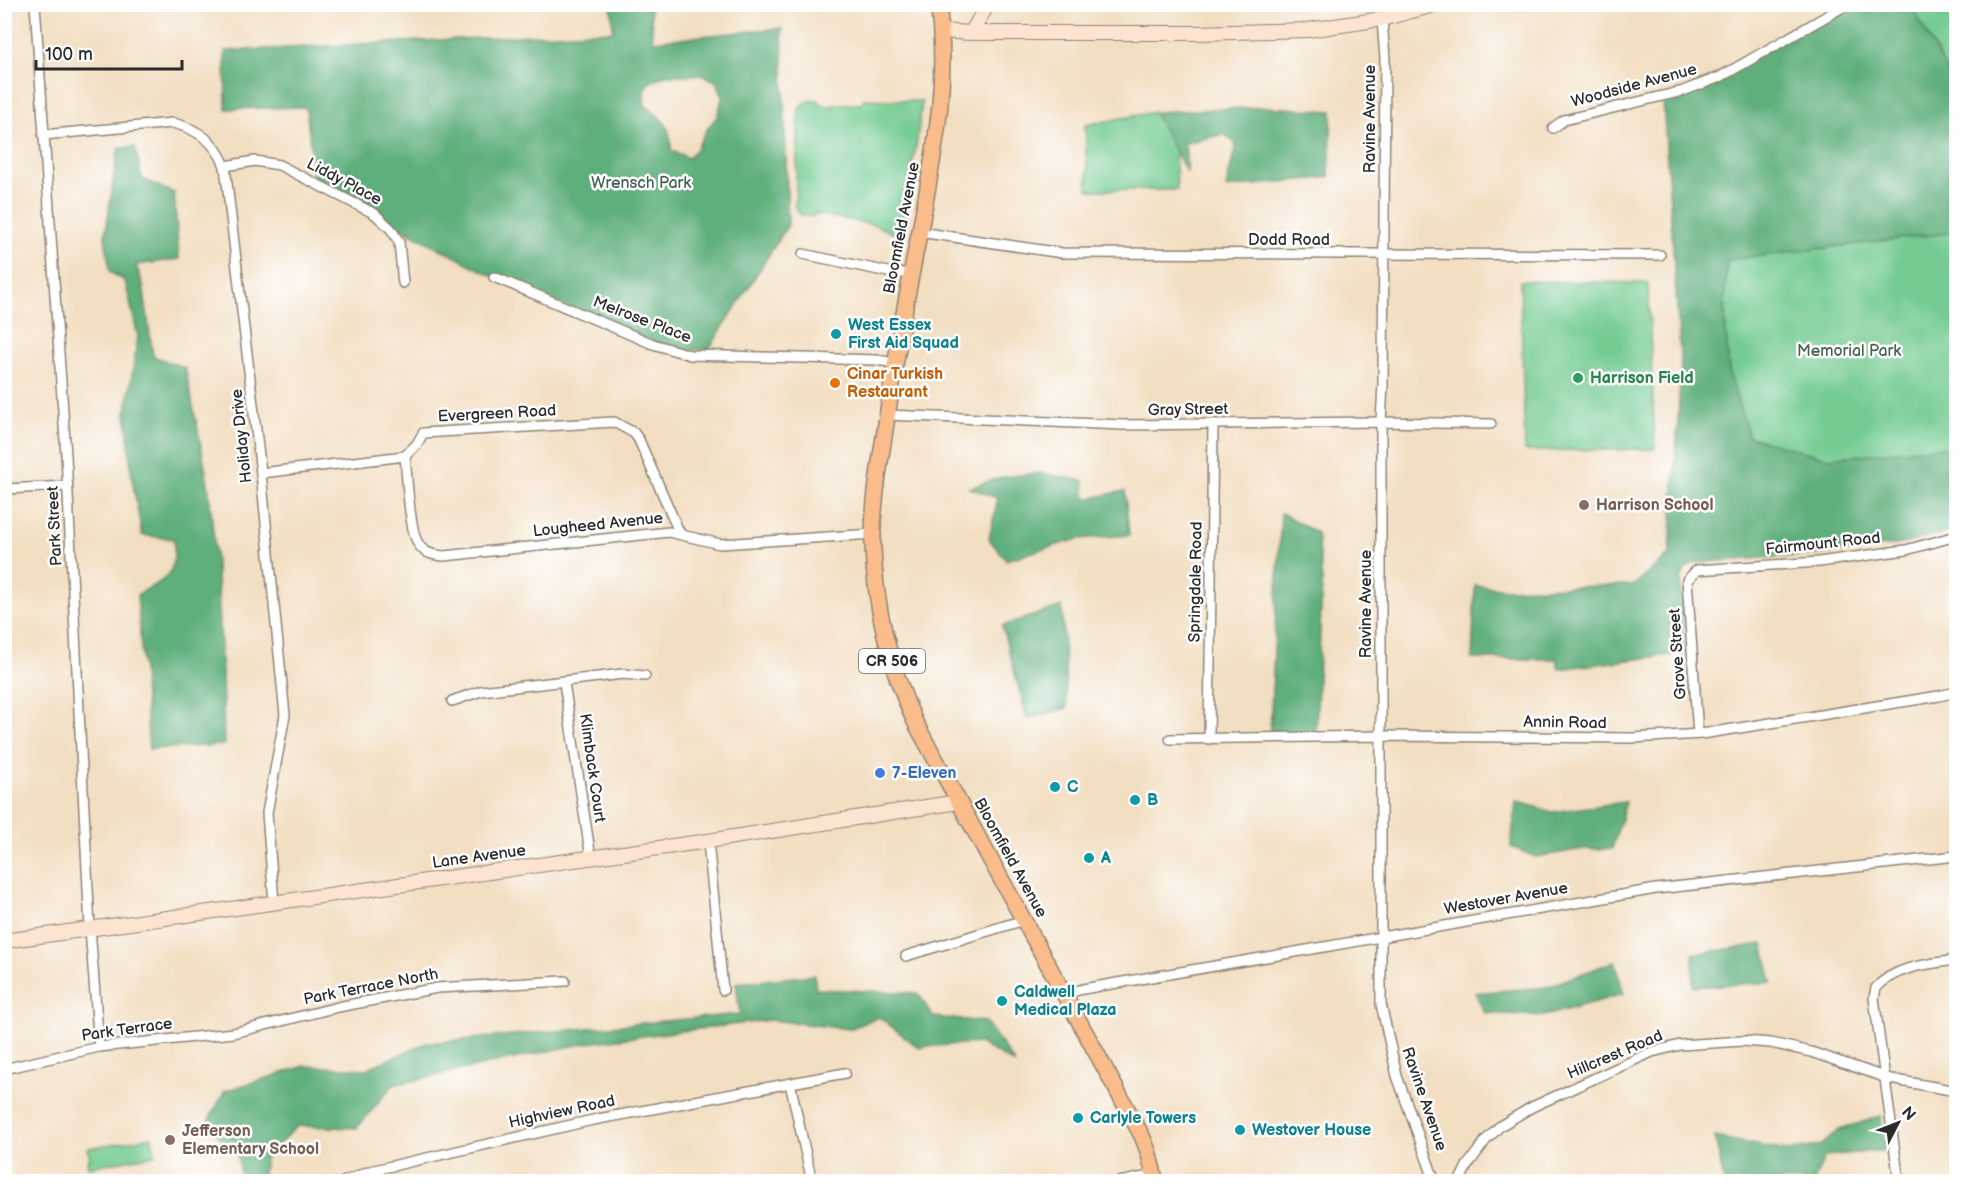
<svg xmlns="http://www.w3.org/2000/svg" width="1961" height="1186" font-family="'Balsamiq Sans',sans-serif">
<rect width="100%" height="100%" fill="#fff"/>
<filter id="ink" filterUnits="userSpaceOnUse"><feTurbulence type="fractalNoise" baseFrequency=".0167" numOctaves="2"/><feDisplacementMap in="SourceGraphic" scale="12" xChannelSelector="R" yChannelSelector="G"/><feConvolveMatrix kernelMatrix="1 2 1 2 8 2 1 2 1" color-interpolation-filters="sRGB"/></filter>
<filter id="wash" filterUnits="userSpaceOnUse"><feTurbulence type="fractalNoise" baseFrequency=".008" numOctaves="4" result="noise"/><feDisplacementMap in="SourceGraphic" scale="24" xChannelSelector="R" yChannelSelector="G"/><feGaussianBlur stdDeviation="1.35" result="paint"/><feColorMatrix in="noise" values="0 0 0 0 0 0 0 0 0 0 0 0 0 0 0 0 0 1.4 0 .05"/><feComposite in="paint" operator="in"/></filter>
<g filter="url(#wash)">
<rect width="100%" height="100%" fill="#f2dec1"/>
<g fill="#73cb91" stroke="#4f7b5e" stroke-width="1.5">
<polygon points="1911,5 1956,5 1956,88"/>
<path d="M863,99L922,101L917,141L899,236L875,225L817,214L810,217L800,214L795,207L799,109C804,101 809,101 817,100L825,106H834V104H862Z"/>
<polygon points="1154,112 1175,150 1177,190 1088,190 1085,125"/>
<polygon points="1956,232 1956,453 1942,448 1828,458 1749,437 1729,373 1724,306 1727,260"/>
<polygon points="1520,281 1648,283 1655,449 1525,451"/>
<polygon points="152,1137 155,1155 88,1167 87,1160 90,1159 88,1148"/>
</g>
<g fill="#5eaf7b" stroke="#446d53" stroke-width="1.5" fill-rule="evenodd">
<path d="M611,4L650,5L653,41L782,28L788,225L709,349L677,351L494,277L315,183L306,107L226,109L225,51L613,31ZM665,75H704L717,82L723,96L717,117L707,129L696,149L688,158L671,150C672,125 662,119 645,105C641,85 648,82 665,75Z"/>
<polygon points="1855,5 1911,5 1956,88 1956,232 1727,260 1724,306 1729,373 1749,437 1828,458 1942,447 1956,453 1956,530 1902,544 1819,554 1694,563 1686,568 1681,579 1684,653 1559,669 1557,659 1472,659 1475,585 1507,589 1634,585 1670,554 1681,367 1663,101"/>
<polygon points="1265,107 1332,111 1329,177 1226,188 1236,144 1224,134 1185,143 1187,173 1154,112"/>
<path d="M135,146L142,179L174,193L179,259L136,265L143,285L153,356L185,368C193,407 202,446 208,485C219,571 222,658 224,745L149,749L137,595C168,577 176,578 174,539L142,535L132,479L126,413L138,336L125,281L110,272L105,237L118,149Z"/>
<polygon points="1040,473 1084,481 1086,499 1125,491 1129,535 1078,539 1006,560 989,539 998,498 969,488 1002,477"/>
<polygon points="1281,513 1317,533 1322,580 1316,734 1270,731"/>
<polygon points="1062,606 1067,708 1027,719 1002,626"/>
<polygon points="1516,801 1552,812 1626,802 1612,849 1584,849 1536,857 1511,847"/>
<polygon points="1763,944 1772,982 1693,987 1693,954"/>
<polygon points="1615,961 1624,994 1544,1016 1485,1013 1475,993 1547,987"/>
<polygon points="814,975 816,989 918,993 933,1017 986,1022 1015,1064 979,1043 918,1047 879,1017 849,1029 770,1020 586,1043 393,1085 357,1128 297,1126 265,1159 262,1181 241,1181 238,1157 207,1123 225,1091 305,1066 366,1069 426,1043 740,1014 736,983"/>
<polygon points="1881,1116 1886,1150 1825,1156 1814,1181 1724,1181 1715,1137 1788,1151 1822,1145 1839,1130"/>
</g>
</g>
<g filter="url(#ink)">
<g fill="none" stroke-linecap="round" stroke-linejoin="round">
<defs>
<g id="street">
<polyline points="35,4 66,455 90,928 99,1047"/>
<polyline points="1382,19 1385,59 1383,384 1381,422 1381,1004 1397,1076 1435,1182"/>
<polyline points="1553,128 1564,120 1683,91 1720,77 1848,4"/>
<path d="M43,135L173,123C198,129 216,142 225,166L261,473L285,715L267,813L274,903"/>
<polyline points="225,166 255,161 279,165 375,214 391,229 399,242 403,283"/>
<polyline points="919,232 1062,253 1660,255"/>
<polyline points="803,254 893,273 912,273"/>
<polyline points="494,277 653,344 690,355 877,360 895,363"/>
<polyline points="887,415 1123,425 1381,422 1491,424"/>
<path d="M405,456C407,475 409,532 419,545C425,554 434,555 444,556L669,532L720,544L873,534"/>
<polyline points="261,473 405,456 417,444 423,433 614,422 634,433 639,440 680,534"/>
<polyline points="4,489 67,486"/>
<polyline points="564,683 591,858"/>
<polyline points="452,701 481,691 623,674 645,676"/>
<polyline points="1698,734 1687,580 1697,570 1819,562 1906,550 1956,536"/>
<polyline points="1170,739 1381,736 1632,738 1702,734 1939,696 1956,692"/>
<polyline points="1209,739 1213,424"/>
<polyline points="708,841 723,990"/>
<polyline points="906,956 1024,920"/>
<polyline points="1064,994 1083,989 1656,889 1956,856"/>
<polyline points="4,1069 99,1047 233,1033 338,1007 437,988 565,981"/>
<polyline points="790,1083 812,1182"/>
<polyline points="343,1182 370,1171 593,1120 845,1073"/>
<polyline points="1119,1182 1155,1175"/>
<polyline points="1459,1182 1467,1166 1486,1140 1500,1126 1532,1107 1652,1052 1680,1045 1743,1041 1771,1043 1811,1052 1890,1079 1956,1091"/>
<path d="M1899,1182L1874,998L1876,988C1895,966 1929,964 1956,960"/>
</g>
<g id="secondary">
<polyline points="941,31 971,33 1196,33 1308,30 1382,19 1438,4"/>
<polyline points="971,33 988,4"/>
<polyline points="4,941 708,841 958,802"/>
</g>
<path id="primary" d="M938,4C949,84 935,147 921,225C907,293 895,361 885,430C879,469 872,508 873,547C875,608 890,667 915,722L1142,1136L1148,1151L1156,1182"/>
</defs>
<use href="#street" stroke="#8e8476" stroke-width="12"/>
<use href="#secondary" stroke="#8e8476" stroke-width="16"/>
<use href="#primary" stroke="#8e8476" stroke-width="18"/>
<use href="#street" stroke="#fff" stroke-width="9"/>
<use href="#secondary" stroke="#fde4d0" stroke-width="14"/>
<use href="#primary" stroke="#f9bc8a" stroke-width="15"/>
</g>
</g>
<g fill="#0f9aa8" stroke="#fff" stroke-width="2">
<circle cx="836" cy="334" r="6"/>
<circle cx="1055" cy="787" r="6"/>
<circle cx="1135" cy="800" r="6"/>
<circle cx="1089" cy="858" r="6"/>
<circle cx="1002" cy="1001" r="6"/>
<circle cx="1078" cy="1118" r="6"/>
<circle cx="1240" cy="1130" r="6"/>
</g>
<circle fill="#2e9e5b" stroke="#fff" stroke-width="2" cx="1578" cy="378" r="6"/>
<circle fill="#e8710a" stroke="#fff" stroke-width="2" cx="835" cy="383" r="6"/>
<g fill="#8d6e63" stroke="#fff" stroke-width="2">
<circle cx="1584" cy="505" r="6"/>
<circle cx="170" cy="1140" r="6"/>
</g>
<circle fill="#3f7fe0" stroke="#fff" stroke-width="2" cx="880" cy="773" r="6"/>
<g text-anchor="middle" dominant-baseline="central" stroke-width="5" stroke-linejoin="round" paint-order="stroke">
<rect fill="#fff" stroke="#6b6b6b" stroke-width="1.5" x="859" y="649" width="66" height="24" rx="4.5"/>
<g font-size="15" font-weight="bold" fill="#2b2b2b">
<text x="892" y="661">CR 506</text>
</g>
<g font-size="16" fill="#2b2b2b" stroke="#fff">
<text transform="translate(1634 86) rotate(-15)">Woodside Avenue</text>
<text transform="translate(1370 119) rotate(-90)">Ravine Avenue</text>
<text transform="translate(344 182) rotate(28)">Liddy Place</text>
<text transform="translate(902 228) rotate(-79)">Bloomfield Avenue</text>
<text x="1289" y="240">Dodd Road</text>
<text transform="translate(642 320) rotate(21)">Melrose Place</text>
<text transform="translate(1188 410) rotate(-1)">Gray Street</text>
<text transform="translate(497 414) rotate(-3)">Evergreen Road</text>
<text transform="translate(242 436) rotate(-96)">Holiday Drive</text>
<text transform="translate(598 525) rotate(-6)">Lougheed Avenue</text>
<text transform="translate(55 526) rotate(-93)">Park Street</text>
<text transform="translate(1823 544) rotate(-6)">Fairmount Road</text>
<text transform="translate(1196 582) rotate(-89)">Springdale Road</text>
<text transform="translate(1366 604) rotate(-90)">Ravine Avenue</text>
<text transform="translate(1678 654) rotate(-94)">Grove Street</text>
<text transform="translate(1565 723) rotate(1)">Annin Road</text>
<text transform="translate(592 768) rotate(82)">Klimback Court</text>
<text transform="translate(479 857) rotate(-8)">Lane Avenue</text>
<text transform="translate(1010 858) rotate(61)">Bloomfield Avenue</text>
<text transform="translate(1506 899) rotate(-10)">Westover Avenue</text>
<text transform="translate(371 987) rotate(-11)">Park Terrace North</text>
<text transform="translate(127 1030) rotate(-8)">Park Terrace</text>
<text transform="translate(1615 1055) rotate(-23)">Hillcrest Road</text>
<text transform="translate(1424 1099) rotate(71)">Ravine Avenue</text>
<text transform="translate(562 1112) rotate(-12)">Highview Road</text>
</g>
<g font-size="16" fill="#44634f" stroke="#fff">
<text x="641" y="183">Wrensch Park</text>
<text x="1849" y="351">Memorial Park</text>
</g>
<g font-size="16" font-weight="bold" fill="#0d838f" stroke="#fff" text-anchor="start">
<text x="848" y="325">West Essex<tspan x="848" dy="18">First Aid Squad</tspan></text>
<text x="1067" y="787">C</text>
<text x="1147" y="800">B</text>
<text x="1101" y="858">A</text>
<text x="1014" y="992">Caldwell<tspan x="1014" dy="18">Medical Plaza</tspan></text>
<text x="1090" y="1118">Carlyle Towers</text>
<text x="1252" y="1130">Westover House</text>
</g>
<g font-size="16" font-weight="bold" fill="#c56008" stroke="#fff" text-anchor="start">
<text x="847" y="374">Cinar Turkish<tspan x="847" dy="18">Restaurant</tspan></text>
</g>
<g font-size="16" font-weight="bold" fill="#27864d" stroke="#fff" text-anchor="start">
<text x="1590" y="378">Harrison Field</text>
</g>
<g font-size="16" font-weight="bold" fill="#785e54" stroke="#fff" text-anchor="start">
<text x="1596" y="505">Harrison School</text>
<text x="182" y="1131">Jefferson<tspan x="182" dy="18">Elementary School</tspan></text>
</g>
<g font-size="16" font-weight="bold" fill="#366cbe" stroke="#fff" text-anchor="start">
<text x="892" y="773">7-Eleven</text>
</g>
</g>
<rect width="1961" height="1186" fill="none" stroke="#fff" stroke-width="24"/>
<g transform="translate(1898 1123) rotate(48)" stroke="#ffffff" stroke-width="4.5" paint-order="stroke">
<path d="M0-4.5L10 22L0 15L-10 22Z" fill="#2b2b2b"/>
<text y="-9" font-size="16" font-weight="bold" text-anchor="middle" fill="#2b2b2b">N</text>
</g>
<path d="M36 60v9h146v-9" fill="none" stroke="#2b2b2b" stroke-width="3"/>
<text x="45" y="60" font-size="18" fill="#2b2b2b" stroke="#ffffff" stroke-width="4.5" paint-order="stroke">100 m</text>
</svg>
